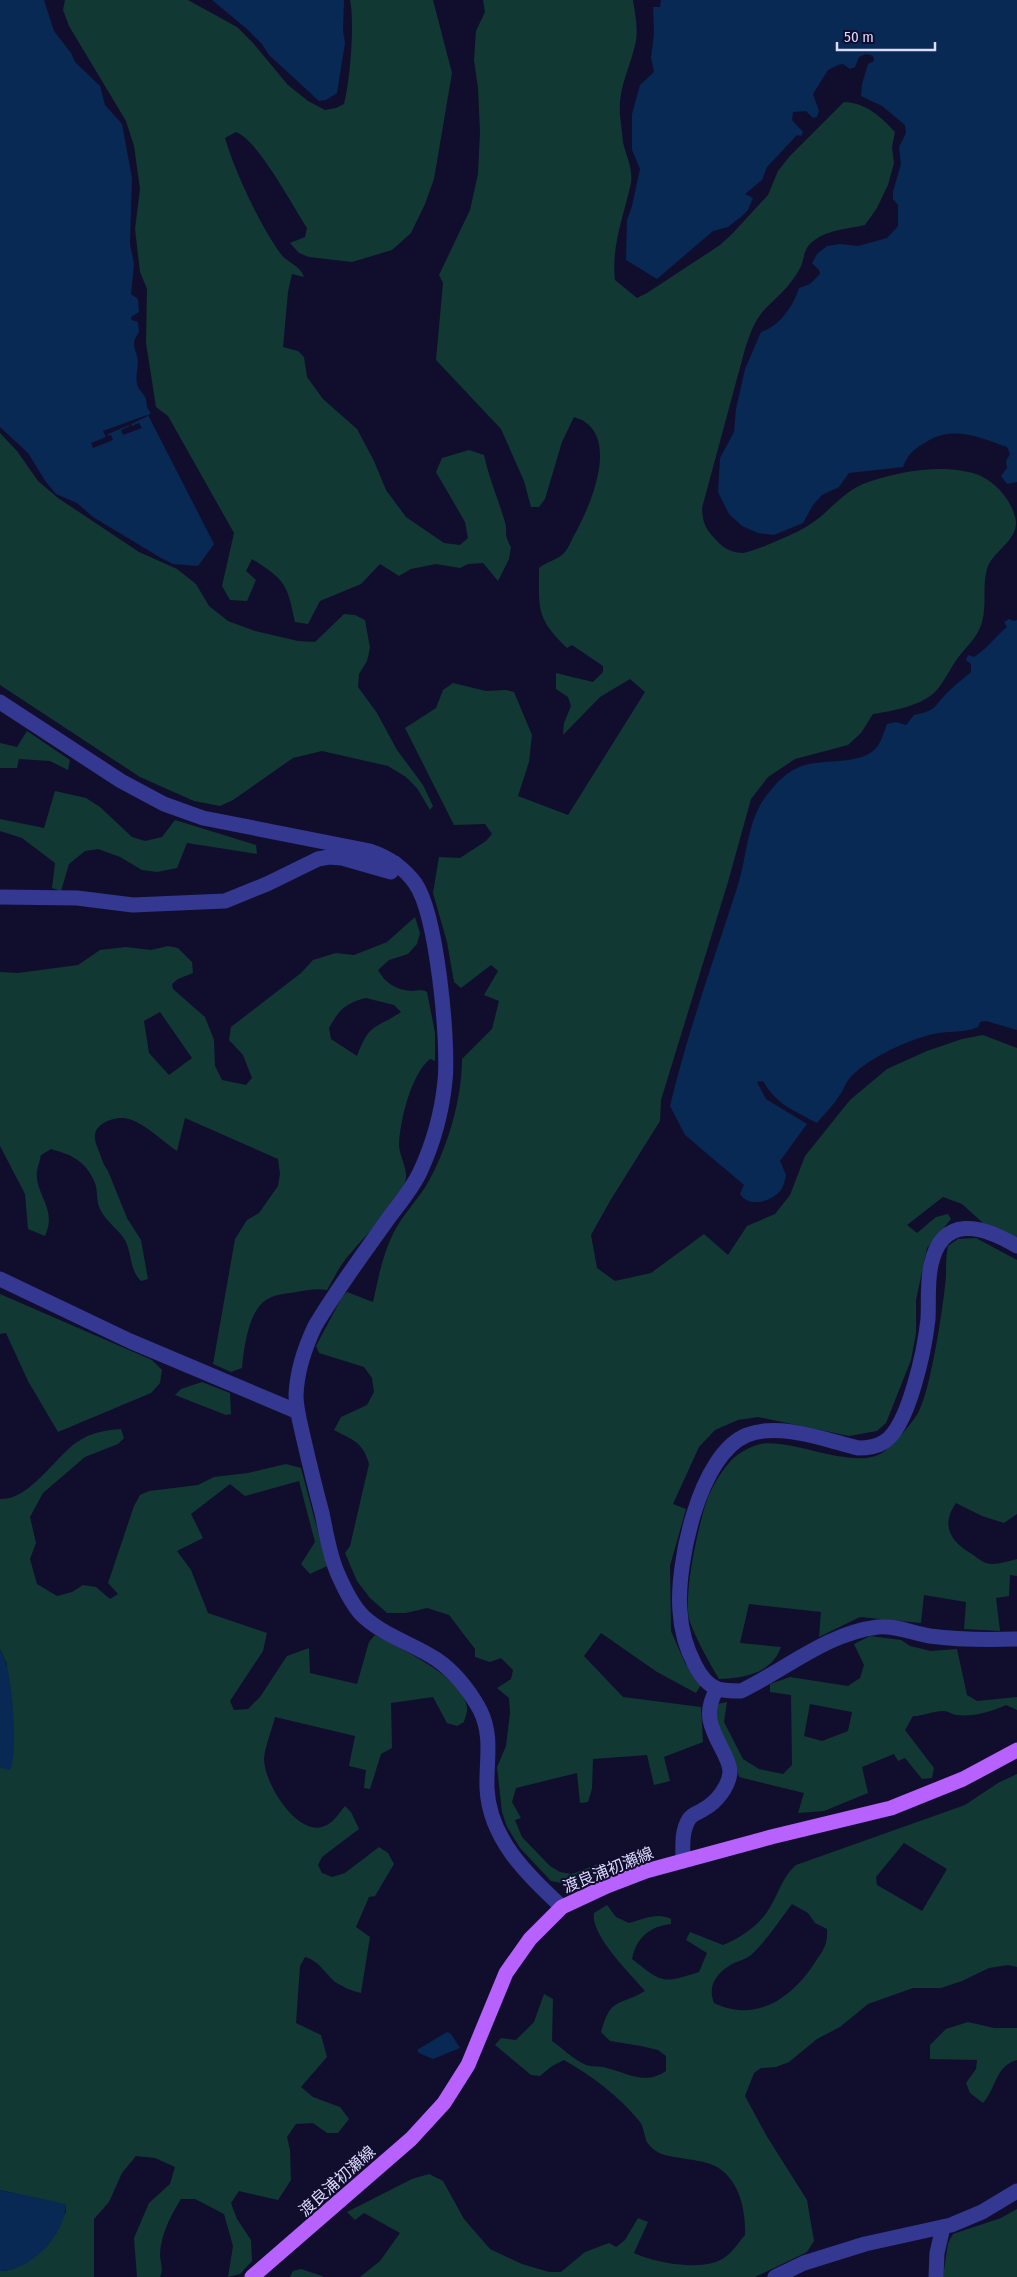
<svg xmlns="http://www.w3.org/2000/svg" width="1017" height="2277" font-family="'Fira Sans Condensed','Noto Sans JP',sans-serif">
<rect width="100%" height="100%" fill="#110e2d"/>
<g fill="#113833" fill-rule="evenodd">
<path d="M65,0H188L237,27L253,43L288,85L308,101L325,110L336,108L344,104C350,81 355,23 350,0H433L452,73L434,179L425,204L411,233L392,250L352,262L309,257L299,253L290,243L305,237L307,228C293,206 257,139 236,132L225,138C235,172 260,225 280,253C287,263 300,265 304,277L292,274L288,292L283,347L298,351L304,357L307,377L323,399L357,429L374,461L386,490L406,517L444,543L460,545L468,538L465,522L436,472L442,458L469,450L484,455C489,478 498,499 505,522C508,534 503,533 511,547L509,559L498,581L483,563L468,564L460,568L436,564L411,569L399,576L380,564L361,584L320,601L308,624L295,622C287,583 285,580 252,559L246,571L256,580L247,601L230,600L222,586L234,533L168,416L156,407L146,343L147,289L140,272L135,229L140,189L134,146L126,121L69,26L63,10Z"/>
<path d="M483,0H633C635,14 639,31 635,45C629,71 618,88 620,115C621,124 622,133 623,142C626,156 633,168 631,183C624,215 611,247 615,280L637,298L647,293L720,245L733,233L768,195L778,171L789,157L844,102C864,102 882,117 895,132L892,147L894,163L888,185L877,208L865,225C847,229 825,230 811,243C802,251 805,261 799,270C790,286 779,295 766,308C755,319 750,334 745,349L702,508C703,525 706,529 717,541C724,549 733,553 743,553C754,552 796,533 806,527C827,515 840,494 863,484C896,471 949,462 981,476C998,484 1014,504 1016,522C1017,541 992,552 987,569C982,586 987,605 982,622C978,637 966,647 957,659C950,669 944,682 936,691C921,706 893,711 873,714L861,733L848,745L795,759L768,777L751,799L728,882L661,1100L660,1121L610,1201L591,1235L597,1268L615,1281L651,1273L704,1234L728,1255L747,1226L775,1214L790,1195L805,1156L850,1100L887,1069L927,1051L962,1039L983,1035L1017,1048V1238L983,1223L962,1204L943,1197L907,1225L917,1233L936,1217L948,1214L951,1219L927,1248L916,1300V1333L911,1360L886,1423L877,1431L849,1436L758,1417L738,1420L715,1430L699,1447L673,1504L686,1509L670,1566L671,1631L685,1663L701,1685L696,1693L657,1672L601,1633L584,1656L623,1697L701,1707L703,1742L664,1757L670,1781L654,1785L647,1755L593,1759L592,1789L588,1802L580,1803L577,1773L516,1788L512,1802L521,1818L515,1820L522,1837L550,1866L560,1872L572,1874L598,1864L601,1874L572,1885L551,1881L520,1848L507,1827L502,1812L497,1767L506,1746L510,1713L509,1698L497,1688L511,1679L513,1670L501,1658L490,1662L475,1657V1649L449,1615L427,1608L406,1613H387L370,1598L357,1581L345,1553L350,1546L369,1464C363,1442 353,1440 334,1430L341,1417L367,1405L374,1392L372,1378L364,1367L319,1353L316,1346L342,1297L347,1292L373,1302C378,1280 382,1257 392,1236C400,1218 415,1203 426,1186C447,1150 462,1100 462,1059L492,1029L499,1001L484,995L498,971L491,965L461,988L454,982L447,942L433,893L439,857L460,858L486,841L492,834L485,824L454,825L405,728L436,708L443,690L453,683L486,691L506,690L514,692L532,735L529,762L518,796L568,815L645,692L630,679L600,697L563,735L564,723L571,706L568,697L556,689V673L593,682L603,672V666L572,645L567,648C536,618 539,609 539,568C546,562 556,560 562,555C568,551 572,538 576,532C592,502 622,431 574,417L562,442L545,499L539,507H531L524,481L501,429L436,360L443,283L439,275L470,210L478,174L480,132L478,88L474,60L476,31L485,12Z"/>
<polygon points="0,433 17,451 38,481 58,498 139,552 177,569 196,584 209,606 228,621 255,631 298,641 315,642 344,614 355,615 365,620 370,648 367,661 359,674 358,687 377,713 397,750 423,785 433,806 430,810 417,788 406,777 388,766 322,751 293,758 233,800 220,806 194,801 140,777 0,685"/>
<polygon points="27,731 70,760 68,770 50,761 19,759 17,768 0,768 0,743 17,747"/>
<polygon points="55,791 86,798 100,807 132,837 145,841 162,837 175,820 256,845 257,854 187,843 177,868 157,872 142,870 120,857 98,849 85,851 69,864 61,891 52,888 55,863 22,838 0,831 0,819 44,828"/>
<path d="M415,917L420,933L417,944L408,954L389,960L378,970C385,983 396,990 411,991C418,991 421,989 427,992L435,1033V1061L430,1059C411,1074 400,1121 399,1144C399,1155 407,1167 406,1178C403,1199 359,1242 345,1260C338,1269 333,1280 327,1290C316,1288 307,1290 296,1292C286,1294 275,1294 266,1300C248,1312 244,1348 242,1368L231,1372L213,1364L235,1239L247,1220L259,1213L278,1186L280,1174L278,1159L185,1118L177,1151C162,1141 140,1118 122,1118C111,1118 96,1124 95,1135C94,1141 98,1148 100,1154C102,1160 104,1166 108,1171L127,1218L141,1240L148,1279L141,1281C130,1270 132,1256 126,1242C120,1230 106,1222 100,1209C96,1201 98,1191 95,1183C86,1161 72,1155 51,1149L41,1155C40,1160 38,1166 37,1171C34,1194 58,1208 45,1236L28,1229L25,1194L0,1146V972L18,973L78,965L100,950L126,947L151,950L168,946L178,948L192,962L193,973L178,979L172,984L173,989L205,1017L214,1040L215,1066L222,1080L246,1085L252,1078L243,1055L229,1040L231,1027L301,973L313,960L336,953L354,955L387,942ZM366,998L394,1005L401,1012C374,1030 370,1022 357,1056L331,1039L329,1028C339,1010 345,1003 366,998ZM160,1012L192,1058L169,1075L149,1053L144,1021Z"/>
<path d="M976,1238L1017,1260V1514L1004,1523L982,1516L956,1503C940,1526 951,1542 972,1554C976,1557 981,1561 986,1563C995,1566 1008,1561 1017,1559V1576L1010,1575L1009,1596L996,1598L1000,1631L964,1629L966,1602L924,1595L921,1623L860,1617L819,1637L821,1612L749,1604L740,1643L781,1647C772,1673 745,1678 719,1679C709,1662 697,1641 690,1622C682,1599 698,1527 706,1503C710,1490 720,1473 729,1463C735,1455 747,1448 757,1445C789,1435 858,1475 886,1450C897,1440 910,1426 918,1413C931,1391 944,1302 946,1276C946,1265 946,1256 948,1246L958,1239Z"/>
<polygon points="0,1294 152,1360 162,1370 160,1383 151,1393 58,1432 28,1381 6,1333 0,1334"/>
<polygon points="202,1382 230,1393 231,1414 226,1415 175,1395 181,1389"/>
<path d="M121,1429L124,1438L118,1444L85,1457L43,1493L30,1517L36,1543L30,1559L37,1584L57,1596L72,1592L83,1585L96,1587L110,1599L118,1594L108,1583L134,1506L140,1495L149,1491L198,1485L214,1477L248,1473L286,1464L301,1468L327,1566L310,1574L301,1564L315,1542L299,1481L245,1496L230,1484L191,1514L203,1538L177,1551L191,1570L208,1613L267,1633L263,1651L230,1701L234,1710L248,1709L260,1697L287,1656L309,1648L310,1673L357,1684L369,1642L375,1635C398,1648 463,1676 467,1707C468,1711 465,1718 464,1722L457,1726L447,1723L433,1697L391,1703L392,1748L381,1754L370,1789L364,1788L366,1770L349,1766L355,1736L275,1717C272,1730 265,1746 264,1759C264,1782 295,1834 322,1827C333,1824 339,1813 345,1806L351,1812L359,1829L322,1857L318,1865L322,1873L332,1877L345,1873L379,1847L388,1853L394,1864L375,1896L369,1897L356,1927L370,1937L361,1993C352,1991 343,1987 335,1982C325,1973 318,1960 305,1957L300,1966L296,2023L321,2035L327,2057L301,2087L313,2097L340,2107L349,2119L338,2133H327L313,2123L296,2124L287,2137L290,2150L291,2180L278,2200L239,2191L231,2203L237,2219L251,2240L252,2261L240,2274L228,2277L233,2246L224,2214L195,2199H181C171,2215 161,2234 160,2254C160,2263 164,2269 160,2277H137L134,2238L149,2203L170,2184L175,2167L155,2158L136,2156L122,2173L109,2202L94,2219V2277H0V2271C31,2271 48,2235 66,2212V2205L0,2190V1765L2,1769L7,1664L0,1649V1499C29,1501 55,1457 77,1442C90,1433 105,1430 121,1429Z"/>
<path d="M870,1636L901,1640L910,1646L931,1651L957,1649L967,1695L977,1701L1017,1697V1710L1006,1705C990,1712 973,1717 956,1715C952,1714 948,1711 944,1711C937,1710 923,1716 913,1716L905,1730L934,1768L932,1778L922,1779L905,1758L898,1761L894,1754L862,1767L868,1793L824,1811L798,1813L804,1793L739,1777L735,1761L721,1736L713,1705L727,1702L724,1722L743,1759L759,1769L783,1774L792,1765L791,1695L770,1692V1684L790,1677L848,1686L860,1678L864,1665L854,1644ZM810,1704L852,1712L848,1731L822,1741L804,1736Z"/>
<path d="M1017,1774V1967L1008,1965L989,1968L962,1981L941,1988H913L868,2004L840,2027L817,2039L789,2062L776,2067L761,2068L754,2073L745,2096L766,2135L807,2200L814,2241L807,2252L755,2277H360L380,2261L400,2233L364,2213L355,2220L347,2212L412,2179L429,2174L443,2181L464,2219L490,2249L522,2264L549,2272H561L585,2252L609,2243L616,2247L625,2240L638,2218L648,2222L634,2253C655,2263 704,2272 724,2258C732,2253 739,2242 745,2235C746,2210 739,2178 715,2166C705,2161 692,2160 681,2158C670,2156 659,2156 650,2146C644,2141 645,2129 640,2122C619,2096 592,2076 564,2060L552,2066L540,2076L531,2075L495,2045L501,2038L516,2040L534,2022L544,1994L553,1999L552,2041C562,2048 573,2059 584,2064C589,2067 597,2066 603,2067C625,2072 644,2086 666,2071V2056L658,2050L641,2046L610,2041L601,2032C611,1997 617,2007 645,1991C631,1974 590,1935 594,1913L607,1905L616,1917L629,1923C644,1919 657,1912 671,1919V1924C650,1926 636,1938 632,1959C663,1983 661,1984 699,1972L707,1953L686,1940L690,1932L723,1945C737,1940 756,1927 765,1915C778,1898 780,1879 796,1865L965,1805L998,1783ZM904,1843L947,1869L922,1911L877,1885L876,1877ZM792,1904L808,1913L815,1923L827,1929C828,1946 823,1950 814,1964C791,1999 755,2023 714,2003C707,1985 717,1972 734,1963C739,1961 746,1959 751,1955C768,1939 778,1922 792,1904Z"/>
<path d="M968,2022L994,2028H1017V2060C995,2066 996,2089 983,2103L970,2093L966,2083L976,2069L977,2060L930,2059V2045L946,2029Z"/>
<polygon points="1017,2209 1017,2277 943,2277 948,2243 953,2234 1001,2218"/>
<polygon points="301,2269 322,2276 323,2277 290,2277 293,2271"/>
</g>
<g fill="#072953">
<path d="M0,0H44L54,31L71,53L75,62L100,86L105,105L122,124L132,178L130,244L134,264L131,294L138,299L139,312L131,317L132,320L138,322L139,332C129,346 137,349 138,362C138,370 134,380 139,389C142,393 144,394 146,399C147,405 146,408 151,413L148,415L214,544L198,566L173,564L161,558L93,517L77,503L56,494L46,482L28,453L0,427Z"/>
<polygon points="212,0 344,0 343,31 345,43 337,93 326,100 319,101 269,55 262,44 247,29"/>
<path d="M661,0H1017V482L1007,484L1001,476L1007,468L1006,461L1010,454L1007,447C979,437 953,425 926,442C913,450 909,453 903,467L849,473L839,487L822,495L813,505L803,523L774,535L758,533L742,526L729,514L718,492L720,458L734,432L736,409L745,369L761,332C780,326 793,306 799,288L810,284L820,274L819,270L812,263L817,254L827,246L840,244L858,246L887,238L898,226V205L893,199V192L901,164L899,147L906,133L905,125L882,106L861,96L862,84L868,64L874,61L873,56L866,54L859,57L855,67L850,69L843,64L838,65L828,70L813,94L819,111L817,117L813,118L806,111L793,112L792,120L803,132L801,136L797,135L767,167L762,180L745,194L753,198L748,210L742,216L728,227L713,231L657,279L626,260L627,220L632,206L640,169L632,150V114L640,85L654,72L651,58L654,33L653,7H660Z"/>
<path d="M1009,619L1014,621L1017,620V1030L986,1021L980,1022L978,1027C962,1034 946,1030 929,1035C904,1042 866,1059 849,1079C845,1084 843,1091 839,1096C833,1106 824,1114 817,1123C793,1110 777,1105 763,1081L757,1082L766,1099L807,1124L780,1161L786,1175C785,1180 784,1185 781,1190C771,1202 749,1208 740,1194L744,1185L685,1135L670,1106C688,1031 714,959 738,885C748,853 747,816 771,790C777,782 788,772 797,768C819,757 860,767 876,748C881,743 884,732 887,724L896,722L906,725L914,715C939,710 933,706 949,691C956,684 964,678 971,672V664L966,660L968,655L974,657C987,649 995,637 1007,627L1004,622Z"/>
<path d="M0,1649C2,1653 5,1658 6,1663C12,1681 19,1755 10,1770L2,1768L0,1765Z"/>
<polygon points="447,2032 451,2034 460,2048 433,2059 419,2053 417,2050"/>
<path d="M0,2190L66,2204C65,2235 31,2271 0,2271Z"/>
</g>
<polygon fill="#110e2d" points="147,415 148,416 131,424 132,426 139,423 142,428 123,435 121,430 130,426 129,425 108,434 108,436 111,435 113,440 93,448 91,443 106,437 103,431"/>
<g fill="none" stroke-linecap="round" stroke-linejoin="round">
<g stroke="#343891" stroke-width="15">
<path d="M0,702L121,781L164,804L203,818L370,851C388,857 404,868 415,883C437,914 449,1042 445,1081C442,1111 433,1144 420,1172C412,1189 399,1204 388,1219C363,1254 337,1289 315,1326C305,1347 297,1371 296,1395C296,1409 300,1422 303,1436C309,1462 315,1487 322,1513C326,1532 329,1553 337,1572C343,1586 352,1606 364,1617C385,1636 413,1644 436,1659C455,1672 469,1690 480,1710C493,1736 486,1761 487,1788C489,1838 527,1875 562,1907"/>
<polyline points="0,897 77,898 133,905 225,901 267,884 318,859 329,857 342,858 391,872 395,863"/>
<path d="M1017,1246C982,1225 942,1214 931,1265C927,1282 929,1301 928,1319C925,1347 909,1427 884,1442C876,1447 867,1448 858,1448C826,1440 779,1422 747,1435C699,1454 676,1565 680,1611C681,1630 686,1648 695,1665C700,1675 707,1685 718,1689C725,1691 733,1691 741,1691C785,1670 827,1633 878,1627C895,1625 912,1633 930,1636C959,1640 988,1640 1017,1639"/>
<polyline points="0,1279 130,1341 296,1411"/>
<path d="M683,1861C683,1847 681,1832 689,1819C693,1813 699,1813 704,1809C717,1802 729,1786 730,1772C730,1765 727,1760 724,1753C712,1730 702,1714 717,1689"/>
<polyline points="775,2277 804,2263 865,2244 951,2225 982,2212 1017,2191"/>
<polyline points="936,2277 937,2253 943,2227"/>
</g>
<polyline stroke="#b761ff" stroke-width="15" points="252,2277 411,2139 444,2103 468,2065 506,1973 530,1939 562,1907 607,1886 646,1871 771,1837 891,1808 963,1779 1017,1750"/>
</g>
<g text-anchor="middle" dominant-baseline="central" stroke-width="4" stroke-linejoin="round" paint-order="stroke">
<g font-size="16" fill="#dbdaff" stroke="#110e2d">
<text transform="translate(608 1870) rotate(-22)">渡良浦初瀬線</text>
<text transform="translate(337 2181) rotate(-42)">渡良浦初瀬線</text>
</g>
</g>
<path d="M837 42v8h98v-8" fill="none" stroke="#dbdaff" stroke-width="2.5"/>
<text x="844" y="42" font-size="15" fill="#dbdaff" stroke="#110e2d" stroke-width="4" paint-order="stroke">50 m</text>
</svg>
